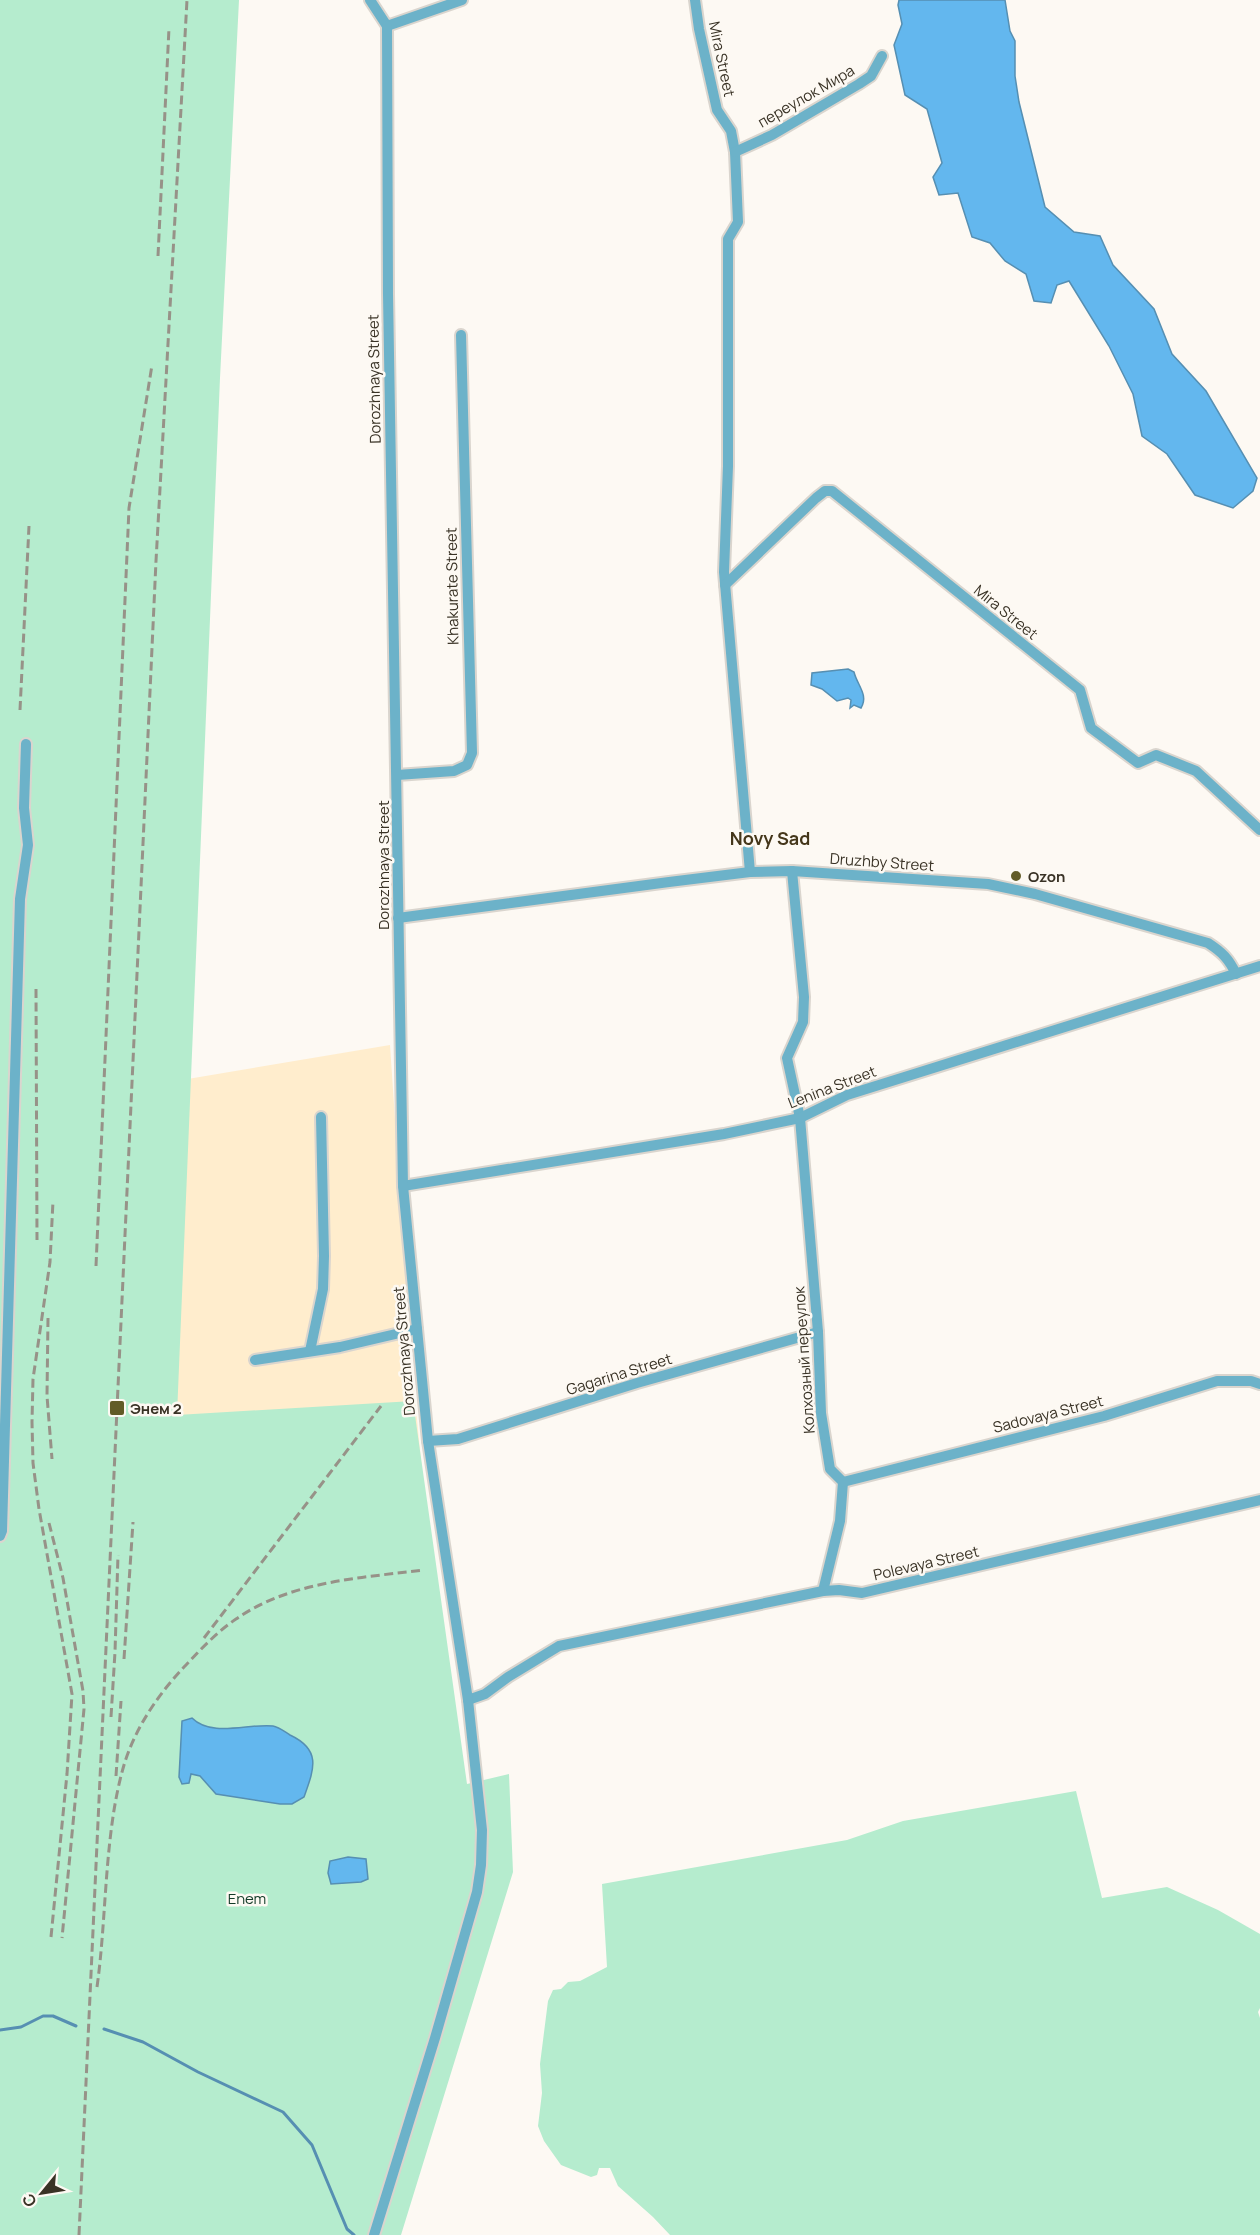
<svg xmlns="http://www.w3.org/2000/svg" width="1260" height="2235" font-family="Manrope,sans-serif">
<rect width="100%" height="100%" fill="#fdf9f3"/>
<polygon fill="#ffedcd" points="390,1045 411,1357 442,1680 175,1691 158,1084"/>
<g fill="#b5ecce">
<polygon points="0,0 239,0 220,378 177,1415 413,1401 467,1784 509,1774 513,1872 401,2235 0,2235"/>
<polygon points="1076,1791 1102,1898 1167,1887 1218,1910 1260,1934 1260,2008 1258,2012 1260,2018 1260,2235 670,2235 653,2217 618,2186 610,2168 599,2168 597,2175 591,2177 561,2165 544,2141 538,2126 542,2093 540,2064 548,2001 553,1990 561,1989 568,1982 580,1981 607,1967 602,1884 847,1840 903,1821"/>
</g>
<g fill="#63b7ee" stroke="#568fb2" stroke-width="1.5">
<polygon points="899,0 1005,0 1010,31 1015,41 1015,76 1019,102 1045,207 1074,232 1100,236 1113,265 1154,309 1172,354 1206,391 1257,478 1253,491 1233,508 1195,495 1167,454 1142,436 1133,394 1109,346 1069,281 1057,285 1051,303 1034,301 1026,274 1005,261 990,243 972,237 958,193 939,195 933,177 942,163 927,109 905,95 894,45 902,24 898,5"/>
<path d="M848,669L854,672C857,685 869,695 861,708L854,705L850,708L851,700L848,698L837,701L822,689L811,685L812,673Z"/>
<path d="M192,1718C212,1738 249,1723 273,1726C279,1727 285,1732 290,1735C322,1750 314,1769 304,1797L292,1804H280L216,1794L200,1776L191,1774L189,1783L182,1784L179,1777L182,1721Z"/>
<polygon points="348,1857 366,1859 368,1879 361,1882 331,1884 328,1873 330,1861"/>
</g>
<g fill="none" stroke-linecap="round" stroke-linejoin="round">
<g stroke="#568fb2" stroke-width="3">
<polyline points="104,2029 143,2042 198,2072 283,2112 312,2145 347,2229 354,2235"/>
<polyline points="0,2030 21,2027 43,2016 53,2016 76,2026"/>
</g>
<defs>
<g id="minor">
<polyline points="370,0 387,26"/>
<polyline points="695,0 699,29 717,110 731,131 735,152 738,222 728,239 728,466 724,572 750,872"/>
<polyline points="387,26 462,0"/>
<polyline points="735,152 772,135 859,84 871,76 882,56"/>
<polyline points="725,585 816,498 825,491 832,491 1080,690 1091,728 1138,763 1156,755 1196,771 1260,830"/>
<polyline points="397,775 454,771 467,765 472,753 461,335"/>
<polyline points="792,871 804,997 803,1022 787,1058 800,1118 818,1332 821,1413 830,1469 843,1482 840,1521 823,1591"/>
<path d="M398,918L669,882L750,872L792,871L988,884L1035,894L1208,943C1222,952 1229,959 1236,974"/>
<polyline points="403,1186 724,1134 800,1118 847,1095 1260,966"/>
<polyline points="310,1351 323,1289 324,1256 321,1117"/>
<polyline points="255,1360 340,1347 417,1329"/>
<polyline points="428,1441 458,1439 637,1383 818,1332"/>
<polyline points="843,1482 1104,1416 1217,1381 1251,1381 1260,1384"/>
<polyline points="0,1536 2,1531 20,899 28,845 24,808 26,744"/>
<polyline points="468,1700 485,1694 508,1677 559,1646 823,1591 839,1590 862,1593 1260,1500"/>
<polyline points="374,2235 435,2038 477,1892 481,1865 482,1830 468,1700 428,1441 403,1186 388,294 387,26"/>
</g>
</defs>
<use href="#minor" stroke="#dad5ce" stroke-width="14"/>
<use href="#minor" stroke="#6cb2c9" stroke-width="10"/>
<g stroke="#979288" stroke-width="3" stroke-dasharray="9 4.5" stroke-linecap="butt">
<polyline points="158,256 169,28"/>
<polyline points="20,710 29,526"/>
<polyline points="36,989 37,1240"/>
<polyline points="96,1266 129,508 152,365"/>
<polyline points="48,1318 47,1396 52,1459"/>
<polyline points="49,1523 63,1578 83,1691 84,1709 62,1938"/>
<polyline points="204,1638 381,1406"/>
<polyline points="124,1659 133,1522"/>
<polyline points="111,1717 115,1652 118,1555"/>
<polyline points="116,1776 121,1701"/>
<polyline points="51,1937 67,1774 72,1694 39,1509 33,1463 32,1422 33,1379 50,1262 53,1201"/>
<path d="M97,1987C107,1916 104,1833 124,1765C135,1728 159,1693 186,1665C201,1649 217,1632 236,1619C291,1581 360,1578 424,1570"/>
<polyline points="79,2235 156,561 187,0"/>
</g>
</g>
<g fill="#625b27" stroke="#fdf9f3" stroke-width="2">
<circle cx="1016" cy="876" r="6"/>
<rect x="109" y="1400" width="16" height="16" rx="3"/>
</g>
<g text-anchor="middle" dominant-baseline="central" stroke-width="5" stroke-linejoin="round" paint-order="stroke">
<g font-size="15" fill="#393225" stroke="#fdf9f3">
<text transform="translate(722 59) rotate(78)">Mira Street</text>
<text transform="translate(806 96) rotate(-30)">переулок Мира</text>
<text transform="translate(374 379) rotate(-91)">Dorozhnaya Street</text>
<text transform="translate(452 586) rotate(-91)">Khakurate Street</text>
<text transform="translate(1006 612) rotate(39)">Mira Street</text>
<text transform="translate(882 862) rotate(4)">Druzhby Street</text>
<text transform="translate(383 865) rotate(-90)">Dorozhnaya Street</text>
<text transform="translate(832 1087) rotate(-21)">Lenina Street</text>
<text transform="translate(404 1351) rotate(-95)">Dorozhnaya Street</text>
<text transform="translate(804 1360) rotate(-94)">Колхозный переулок</text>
<text transform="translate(619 1374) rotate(-17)">Gagarina Street</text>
<text transform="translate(1048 1414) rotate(-14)">Sadovaya Street</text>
<text transform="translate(926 1563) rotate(-13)">Polevaya Street</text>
</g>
<g font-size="15" font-weight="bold" fill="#393225" stroke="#fdf9f3" text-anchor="start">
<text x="1028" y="876">Ozon</text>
<text x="130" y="1408">Энем 2</text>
</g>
<g font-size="15" fill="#123b28" stroke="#fdf9f3">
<text x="247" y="1898">Enem</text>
</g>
<g font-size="18" font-weight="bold" fill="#44361a" stroke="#fdf9f3">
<text x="770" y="838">Novy Sad</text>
</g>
</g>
<g transform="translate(42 2193) rotate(240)" stroke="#fdf9f3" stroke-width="4.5" paint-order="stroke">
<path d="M0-4.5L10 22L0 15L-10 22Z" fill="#393225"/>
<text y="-9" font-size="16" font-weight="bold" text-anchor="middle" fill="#393225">С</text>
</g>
</svg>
